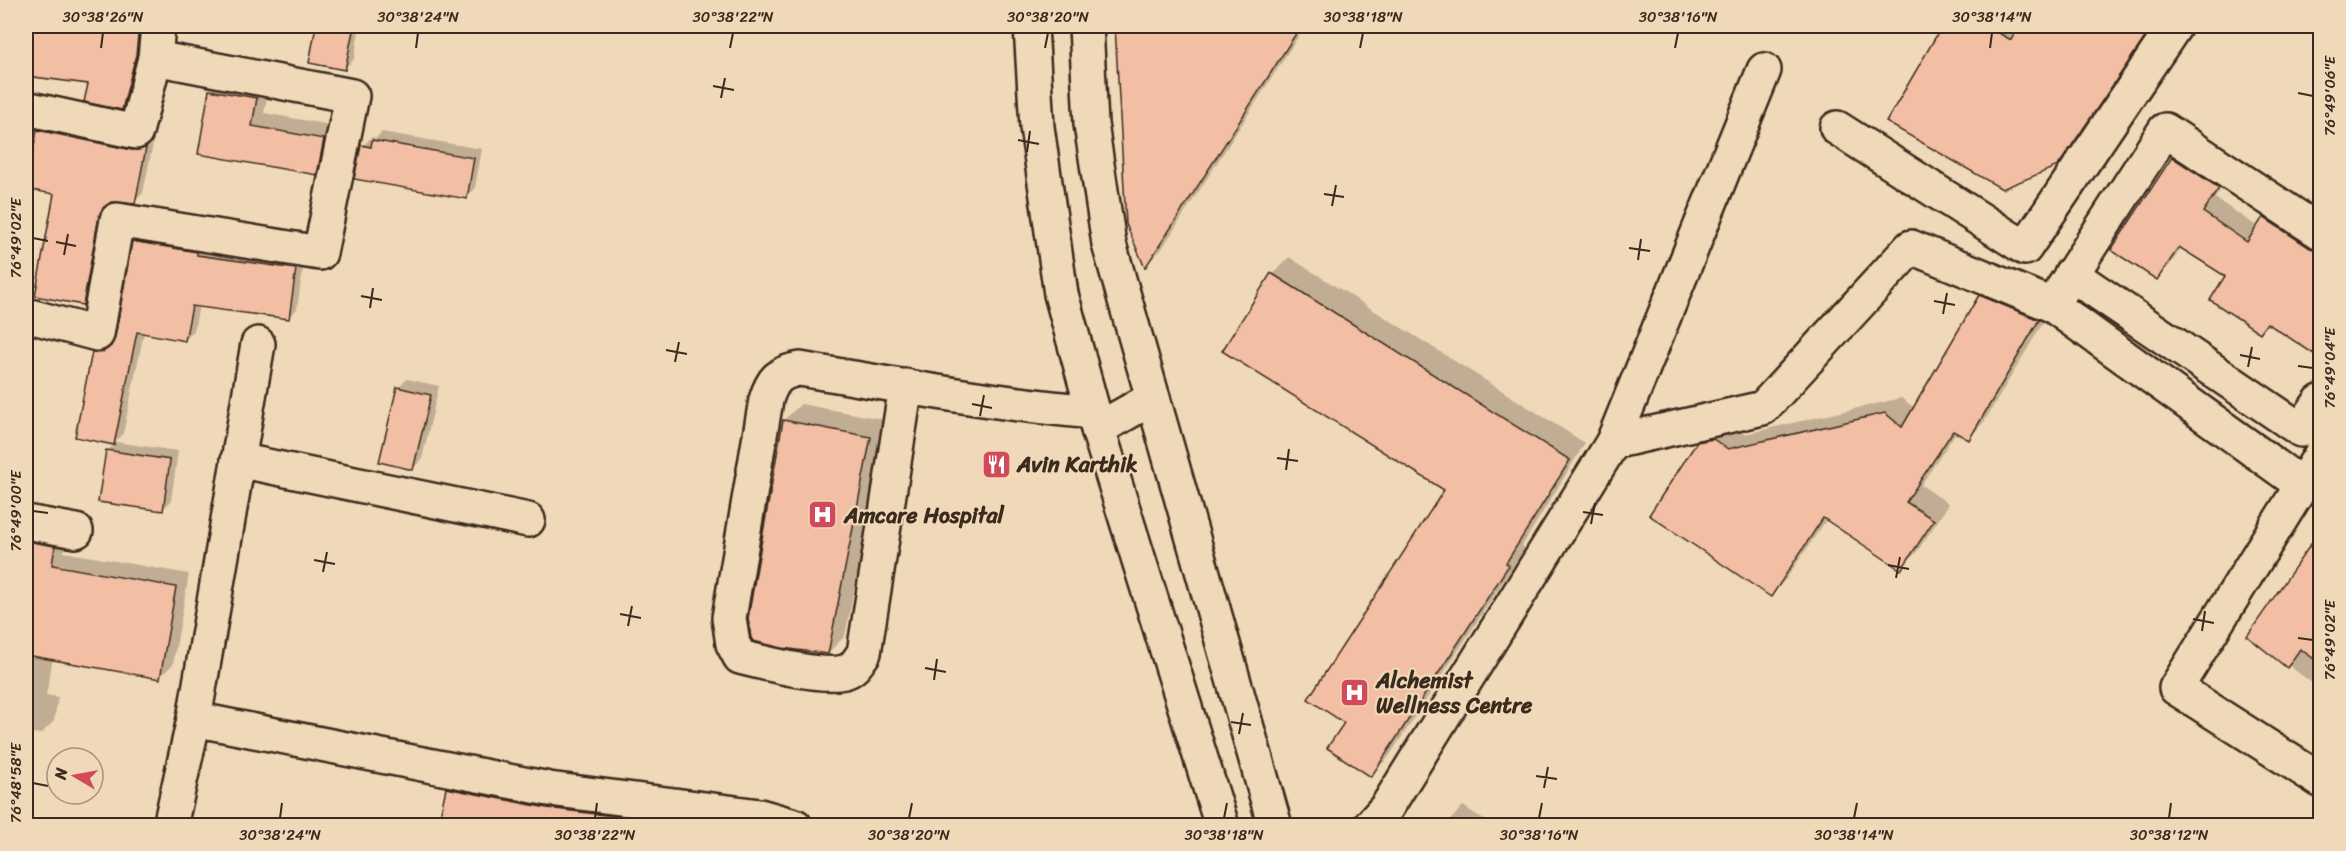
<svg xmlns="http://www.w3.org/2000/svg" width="2346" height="851" font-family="Sriracha,sans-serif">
<rect width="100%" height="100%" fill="#f0d9b8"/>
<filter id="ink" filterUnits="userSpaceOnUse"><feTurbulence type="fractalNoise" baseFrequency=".0167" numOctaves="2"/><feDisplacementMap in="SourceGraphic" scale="12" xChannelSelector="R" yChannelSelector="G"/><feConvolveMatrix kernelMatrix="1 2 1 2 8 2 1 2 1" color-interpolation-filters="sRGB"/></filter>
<g filter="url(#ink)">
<g fill="#0003">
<polygon points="35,26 147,26 131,99 122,108 90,83 28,74"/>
<polygon points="317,26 360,26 354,59 345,68 310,61"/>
<polygon points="1117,26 1305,26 1161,250 1145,266 1127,224"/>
<polygon points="1944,26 2157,26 2074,148 2057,165 1888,121"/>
<polygon points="224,77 269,85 264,113 336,126 329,160 316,174 200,153 211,90"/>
<polygon points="48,121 142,142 154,139 143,193 134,202 109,202 107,206 92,294 83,303 39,130"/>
<polygon points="382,132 482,149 475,188 466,197 362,146 372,137 376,138"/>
<polygon points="2187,145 2231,174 2215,198 2258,227 2277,205 2320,233 2320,356 2268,323 2260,331 2227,275 2182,247 2170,265 2157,278 2173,158"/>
<polygon points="143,233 304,260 297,309 288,318 199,305 194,331 185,340 144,332 123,434 115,442 178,451 171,501 162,510 107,451 115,444 77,436 94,353 103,344 115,342 134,242"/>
<polygon points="1289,257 1585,443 1522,546 1525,548 1388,758 1371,775 1347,722 1446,490 1225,350 1273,274"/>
<polygon points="1996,280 2054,304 1984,422 1969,438 1957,431 1921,485 1949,504 1916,553 1900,568 1827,519 1786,579 1771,595 1698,443 1714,427 1730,423 1745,434 1901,398 1915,408 1980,296"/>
<polygon points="407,379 439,386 422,459 413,469 398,388"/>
<polygon points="801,404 887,420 845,636 828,653 784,420"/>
<polygon points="26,521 67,533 64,552 189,574 173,664 160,677 53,658 46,695 58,697 54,721 41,734 26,732"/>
<polygon points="2320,534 2320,689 2249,636"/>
<polygon points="460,775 676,810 673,826 440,826 447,788"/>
<polygon points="1463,806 1494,826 1445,826"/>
</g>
<g fill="#f2bea4" stroke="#3b2a1e" stroke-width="1.5">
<polygon points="33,26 139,26 136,55 122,110 84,102 88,84 26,76"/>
<polygon points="316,26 354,26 345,70 309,63"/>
<polygon points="1115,26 1301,26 1145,268 1126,224"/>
<polygon points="1942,26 1986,26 2011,40 2019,26 2153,26 2058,166 2002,189 1886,122"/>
<polygon points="209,90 257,98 252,126 324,139 317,175 198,154"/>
<polygon points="37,130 132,150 146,148 135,204 111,202 103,208 99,216 83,305 35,296 54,194 26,189"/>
<polygon points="372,140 474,158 467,199 354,179 361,145 371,147"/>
<polygon points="2172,157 2219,188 2203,212 2247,242 2263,217 2310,248 2320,250 2320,358 2267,323 2260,333 2210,300 2225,276 2179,247 2157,280 2111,250"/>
<polygon points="132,241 197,252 197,255 296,269 289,319 192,306 185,341 137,332 114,445 75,437 92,352 103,352 111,346 115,337"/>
<polygon points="1271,273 1570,460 1506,563 1509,565 1371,777 1327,748 1344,723 1308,699 1444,490 1222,351"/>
<polygon points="1979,295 2039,320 1969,440 1953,431 1906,502 1934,520 1901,570 1823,518 1771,597 1649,515 1697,442 1713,439 1728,449 1885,413 1902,427"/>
<polygon points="397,387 431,395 413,470 379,462"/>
<polygon points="783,420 871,437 828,654 782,648 753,641 751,638 748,618"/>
<polygon points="106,450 170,460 163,511 98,502"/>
<polygon points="2320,531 2320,663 2300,649 2287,668 2247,636"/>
<polygon points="26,541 55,546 52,565 176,587 160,679 26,655"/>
<polygon points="446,788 547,808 638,819 638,825 438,825"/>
</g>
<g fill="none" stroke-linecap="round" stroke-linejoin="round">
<defs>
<g id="minor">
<polyline points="26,108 136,132 155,58 158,26"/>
<polyline points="1837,128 2025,248 2175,26"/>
<polyline points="2071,274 2301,430 2320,402"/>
<polyline points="2052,305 2165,130 2320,232"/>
<polyline points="26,315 97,334 117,220 320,253 352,96 155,58"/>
<path d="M906,386L864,653C858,661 854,670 844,672C822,678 764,663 740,657L733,644L729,618L766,400C772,380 779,372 800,369C898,385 995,404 1094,412"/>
<polyline points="1613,442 1763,408 1911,247 2052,305 2302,485 2320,456"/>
<polyline points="238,460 528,520"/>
<polyline points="2302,485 2176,688 2320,780"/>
<polyline points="26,522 76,531"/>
<polyline points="194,719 258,344"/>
<polyline points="170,826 194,719 549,789 760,816 795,826"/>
<polyline points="1370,826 1387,807 1613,442 1764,70"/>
</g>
<g id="major">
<polyline points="1031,26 1037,127 1061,294 1098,429 1222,826"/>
<polyline points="1086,26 1091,124 1109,244 1275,826"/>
<polyline points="1098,429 1153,398"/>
</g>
</defs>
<use href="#minor" stroke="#3b2a1e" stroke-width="38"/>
<use href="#major" stroke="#3b2a1e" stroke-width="38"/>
<use href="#minor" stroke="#f0d9b8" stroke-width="33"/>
<use href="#major" stroke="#f0d9b8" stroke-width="33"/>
</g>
</g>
<path fill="none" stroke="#3b2a1e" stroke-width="2" d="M101,48L103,33M416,48L418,33M730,48L733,33M1045,48L1048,33M1360,48L1363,33M1675,48L1678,33M1990,48L1992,33M713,86L734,90M2298,93L2313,96M721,98L725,78M1018,140L1039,144M1027,152L1030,131M1324,194L1344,197M1332,206L1336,185M33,238L48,241M56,242L76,246M1629,248L1650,251M64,255L68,234M1638,260L1641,239M361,296L382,300M1934,301L1955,305M370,308L373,288M1943,314L1947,293M666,350L687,354M2240,355L2260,359M675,362L679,342M2298,366L2313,368M2248,367L2252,347M972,404L992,408M980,416L984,395M1277,458L1298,461M1286,470L1289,449M33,511L48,513M1583,512L1603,515M1591,524L1595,503M314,560L335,564M1888,565L1909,569M323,572L327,552M1896,578L1900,557M620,614L641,618M2193,619L2214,623M628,626L632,606M2202,631L2205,611M2298,638L2313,640M925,668L946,672M934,680L937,659M1231,722L1251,725M1239,734L1243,713M1536,776L1557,779M33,783L48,786M1544,788L1548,767M280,818L282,803M595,818L597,803M909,818L912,803M1224,818L1227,803M1539,818L1542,803M1854,818L1857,803M2169,818L2171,803"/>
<defs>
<symbol id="restaurant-square" viewBox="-11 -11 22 22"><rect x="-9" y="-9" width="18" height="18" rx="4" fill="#d1495b" stroke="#f0d9b8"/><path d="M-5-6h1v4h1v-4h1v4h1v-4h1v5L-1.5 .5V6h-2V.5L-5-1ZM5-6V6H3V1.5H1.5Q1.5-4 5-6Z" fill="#fff"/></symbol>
<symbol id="hospital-square" viewBox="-11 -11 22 22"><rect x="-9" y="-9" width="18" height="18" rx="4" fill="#d1495b" stroke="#f0d9b8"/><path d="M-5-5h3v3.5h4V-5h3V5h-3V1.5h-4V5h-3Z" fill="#fff"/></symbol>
</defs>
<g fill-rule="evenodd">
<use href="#restaurant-square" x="980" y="448" width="33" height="33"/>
<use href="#hospital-square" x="806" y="498" width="33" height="33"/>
<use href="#hospital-square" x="1338" y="676" width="33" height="33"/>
</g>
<g text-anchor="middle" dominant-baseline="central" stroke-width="4.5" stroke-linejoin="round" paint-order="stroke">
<g font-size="22" font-weight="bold" fill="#3b2a1e" stroke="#f0d9b8" text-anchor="start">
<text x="1017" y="464">Avin Karthik</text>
<text x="844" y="515">Amcare Hospital</text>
<text x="1376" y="680">Alchemist<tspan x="1376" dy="25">Wellness Centre</tspan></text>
</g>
</g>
<rect width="2346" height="851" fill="none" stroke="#f0d9b8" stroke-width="66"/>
<g transform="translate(75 776) rotate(280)"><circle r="28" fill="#f0d9b8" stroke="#a8937a" stroke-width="1.5"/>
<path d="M0-4.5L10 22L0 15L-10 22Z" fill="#d1495b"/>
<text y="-9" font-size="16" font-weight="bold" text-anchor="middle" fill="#3b2a1e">N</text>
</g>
<rect x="33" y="33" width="2280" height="785" fill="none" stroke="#3b2a1e" stroke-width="2"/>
<g font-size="15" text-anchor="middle" fill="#3b2a1e">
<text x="103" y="22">30°38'26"N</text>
<text x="418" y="22">30°38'24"N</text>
<text x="733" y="22">30°38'22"N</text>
<text x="1048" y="22">30°38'20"N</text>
<text x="1363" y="22">30°38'18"N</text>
<text x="1678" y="22">30°38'16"N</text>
<text x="1992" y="22">30°38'14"N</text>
<text transform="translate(2330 96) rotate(-90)" y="5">76°49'06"E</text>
<text transform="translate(16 238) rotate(-90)" y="5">76°49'02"E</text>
<text transform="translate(2330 368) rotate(-90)" y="5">76°49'04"E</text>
<text transform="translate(16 511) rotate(-90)" y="5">76°49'00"E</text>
<text transform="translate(2330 640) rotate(-90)" y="5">76°49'02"E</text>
<text transform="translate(16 783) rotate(-90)" y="5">76°48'58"E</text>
<text x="280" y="840">30°38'24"N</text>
<text x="595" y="840">30°38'22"N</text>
<text x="909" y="840">30°38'20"N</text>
<text x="1224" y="840">30°38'18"N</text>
<text x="1539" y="840">30°38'16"N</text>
<text x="1854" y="840">30°38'14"N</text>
<text x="2169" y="840">30°38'12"N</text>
</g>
</svg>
